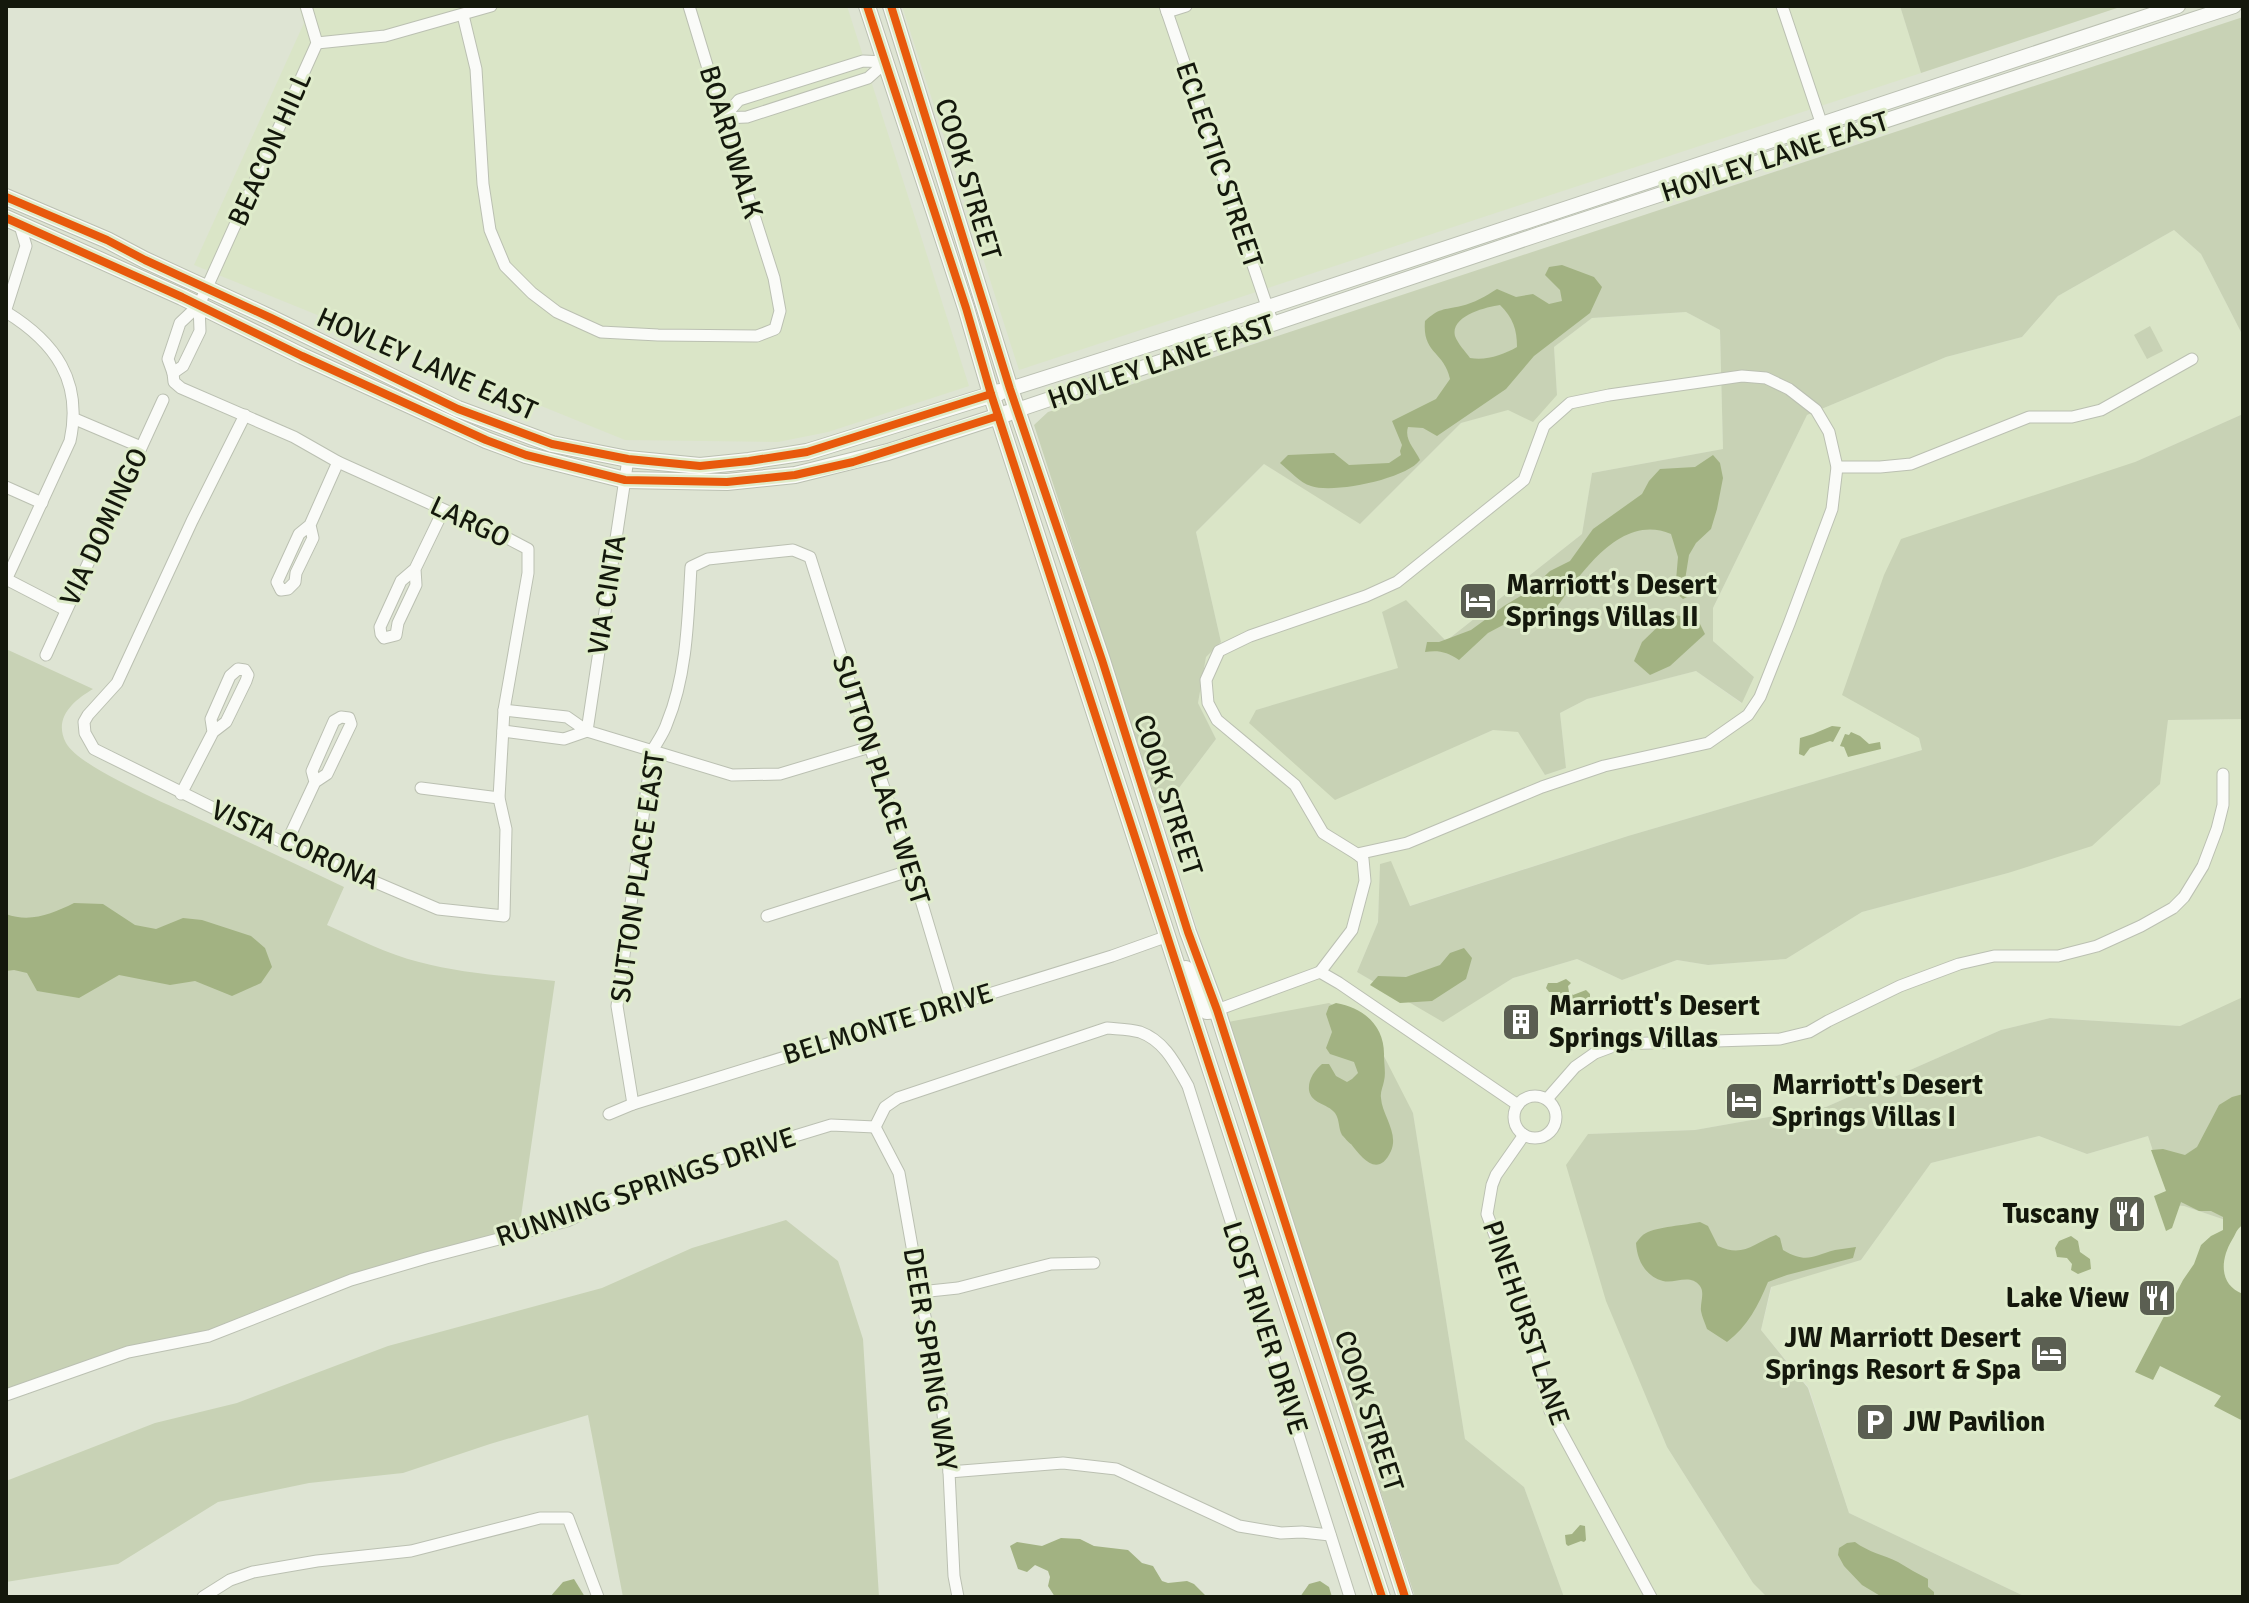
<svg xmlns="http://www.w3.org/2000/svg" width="2249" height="1603" font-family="Signika,sans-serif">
<rect width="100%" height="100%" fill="#dee4d3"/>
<g fill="#dae5c7">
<polygon points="299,6 847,6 969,386 828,432 778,442 625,440 194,265 304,23"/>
<polygon points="902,6 1900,6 1921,73 1019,370"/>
<polygon points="2174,230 2201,254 2243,336 2243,414 2135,462 1919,738 1922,750 1628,836 1409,906 1391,862 1380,864 1378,922 1357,972 1443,1021 1513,978 1577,959 1622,980 1677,960 1708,965 1786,959 1862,912 2008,873 2159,784 2168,720 2243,719 2243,998 2180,1026 2050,1018 2001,1030 1826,1107 1695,1130 1588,1134 1607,1301 1667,1447 1753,1583 1767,1597 1564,1597 1524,1487 1465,1439 1413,1113 1329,1004 1228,1022 1160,813 1216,739 1198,703 1206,657 1221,642 1196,532 1264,464 1361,523 1461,423 1557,395 1554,347 1592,318 1686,312 1720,330 1723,449 1592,473 1582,534 1446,641 1382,612 1399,668 1256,710 1335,799 1493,730 1518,731 1545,775 1566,768 1560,713 1587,699 1696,671 1741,703 1754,677 1713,641 1713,608 1807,415 1946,357 2022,337 2058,296"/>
<polygon points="2039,1136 2087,1154 2148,1136 2171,1205 2184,1206 2243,1226 2243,1597 2026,1597 1849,1513 1809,1388 1761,1330 1772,1286 1861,1260 1931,1163"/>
</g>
<g fill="#c8d2b5">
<polygon points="1900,6 2123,6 1921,73"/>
<polygon points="2243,17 2243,336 2201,254 2174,230 2058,296 2022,337 1946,357 1807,415 1713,608 1713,641 1754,677 1742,703 1696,671 1587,699 1560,713 1566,768 1545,775 1518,732 1493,730 1335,800 1249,723 1256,710 1398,668 1382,612 1406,600 1446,641 1582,534 1592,473 1723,449 1720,330 1686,312 1592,318 1554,347 1557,395 1533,422 1508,410 1461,423 1360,524 1264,464 1196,532 1221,642 1206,657 1198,703 1216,739 1160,813 1034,425 1048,412"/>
<polygon points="2150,326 2163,351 2147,359 2134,335"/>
<polygon points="2243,414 2243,719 2168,720 2160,784 2092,846 2008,873 1862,912 1786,959 1708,965 1677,960 1622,980 1577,959 1513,978 1443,1022 1357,972 1378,922 1380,864 1391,861 1410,906 1628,836 1922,750 1919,738 1842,695 1884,575 1901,539 2135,462"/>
<path d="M6,649L93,689C73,701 53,718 66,743C79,768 181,810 210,824C255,845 300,866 344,887L327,925C358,939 387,954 419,962C463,974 510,976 555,981L519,1230L384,1264L211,1331L137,1346L6,1390Z"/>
<polygon points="2243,997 2243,1226 2184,1206 2171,1205 2148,1136 2087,1154 2039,1136 1931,1163 1861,1260 1771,1287 1761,1330 1808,1388 1849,1513 2026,1597 1767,1597 1753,1583 1667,1447 1606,1301 1566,1165 1588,1134 1695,1130 1826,1107 2001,1030 2050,1018 2180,1026"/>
<polygon points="1329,1003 1367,1023 1413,1113 1465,1439 1524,1487 1564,1597 1415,1597 1228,1022"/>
<polygon points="786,1220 838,1261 863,1339 879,1597 623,1597 588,1415 490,1444 403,1473 309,1483 218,1502 118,1564 6,1582 6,1481 155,1423 237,1403 388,1346 602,1288 692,1248"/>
</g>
<g fill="#a2b282" fill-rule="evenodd">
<path d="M1562,265L1594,277L1602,287L1590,313L1534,356L1506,389L1437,436L1423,428L1408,427C1404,440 1415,449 1420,460C1406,479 1333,494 1311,486C1300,483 1289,470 1280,463L1288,455L1334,453L1349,465L1389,463L1401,455L1400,451L1402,445L1392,421L1436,399L1450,379C1444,351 1422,354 1425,321C1439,308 1443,310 1461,306C1474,303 1486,296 1497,289L1516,297L1533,294L1549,304L1562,301L1560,290L1545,275L1549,267ZM1500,305C1513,318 1517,329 1517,347C1503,355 1486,361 1470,358C1465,351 1458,344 1455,336C1450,316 1486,307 1500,305Z"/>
<path d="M1713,455L1720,463L1723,478L1717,509L1711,529L1696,543L1689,555L1685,580L1693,587L1691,595L1683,599L1675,592L1678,557L1671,534C1620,512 1579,576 1555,610L1503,625L1488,633L1459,660C1447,652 1439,650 1425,652L1427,642H1439L1471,630L1504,606L1529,591L1550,571L1570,561L1593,529L1642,494L1649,481L1660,469L1695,467Z"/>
<polygon points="1671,614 1698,620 1705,634 1670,666 1650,675 1634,661 1642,642"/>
<polygon points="1832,726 1841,727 1833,742 1830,741 1810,748 1804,756 1799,754 1800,738 1813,734"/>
<polygon points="1851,732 1860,736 1869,744 1880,742 1881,749 1848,757 1844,747 1840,746 1845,734 1849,735"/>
<path d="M74,903L103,904L135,925L156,929L183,918L202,920L251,936L265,948L272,967L261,983L232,996L195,981L170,985L119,975L79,998L37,991L27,973L14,970L6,971V914C30,923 52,914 74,903Z"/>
<polygon points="1464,948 1472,958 1466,979 1432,1001 1400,1003 1370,985 1378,976 1406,977 1440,965 1450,953"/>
<polygon points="1566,979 1571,983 1568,986 1569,992 1573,995 1586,990 1590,994 1590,999 1586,1002 1576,1002 1573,1006 1565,1008 1560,992 1549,992 1546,988 1548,983 1557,983"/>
<path d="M1336,1003C1365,1008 1385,1027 1384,1056C1384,1064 1386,1073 1384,1081C1383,1087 1380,1092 1381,1098C1382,1115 1399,1133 1391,1151C1378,1179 1362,1158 1351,1144C1350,1144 1343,1136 1342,1135C1338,1128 1340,1120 1335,1113C1327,1103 1311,1104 1309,1090C1308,1079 1315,1070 1322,1064H1329L1336,1076L1347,1082L1352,1079L1358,1073L1354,1062L1330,1054L1326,1048L1332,1032L1326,1014L1329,1006Z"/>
<path d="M2243,1094V1225C2236,1229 2236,1234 2232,1240C2220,1260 2219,1285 2243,1294V1421L2214,1406L2221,1396L2160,1366L2153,1380L2135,1372L2183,1280L2194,1264L2201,1245L2211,1236L2223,1230V1217L2211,1211H2199L2181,1202L2172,1228L2166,1231L2154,1196L2166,1191L2151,1150L2163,1149L2185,1155L2197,1147L2219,1105L2232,1097Z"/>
<path d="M1700,1222L1708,1226L1718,1246C1744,1258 1753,1243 1776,1235L1780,1238L1783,1250C1807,1264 1812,1256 1835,1250C1842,1249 1849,1248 1856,1247L1853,1258L1787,1275L1768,1282C1758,1306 1748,1326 1727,1342L1707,1329C1705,1323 1702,1317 1701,1311C1700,1303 1705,1293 1700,1286C1690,1273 1675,1284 1663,1281C1645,1276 1637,1260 1636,1243C1639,1239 1642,1235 1646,1233C1656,1227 1686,1225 1700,1222Z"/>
<polygon points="2071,1236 2078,1241 2080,1252 2090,1259 2091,1269 2078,1274 2071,1270 2072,1264 2067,1258 2057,1257 2055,1248 2059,1241"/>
<polygon points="1580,1525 1585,1526 1586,1540 1584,1542 1581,1541 1568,1546 1566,1544 1565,1535 1572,1534"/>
<path d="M1061,1538L1080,1539L1094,1546L1128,1550L1142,1563L1153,1566L1162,1581L1168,1583L1187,1581L1194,1584L1207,1597H1103C1091,1593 1069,1597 1055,1597L1048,1586L1050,1577L1048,1571L1035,1565L1027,1572L1018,1569L1010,1546L1017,1542L1042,1546Z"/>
<path d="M1855,1542C1868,1552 1884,1555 1898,1562C1908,1568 1918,1574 1928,1579V1587L1934,1592V1597H1882L1862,1585L1844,1566L1838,1555L1839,1548L1847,1543Z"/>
<polygon points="574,1579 585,1597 550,1597 563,1582"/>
<polygon points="1320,1581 1329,1587 1332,1597 1300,1597 1309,1584"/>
</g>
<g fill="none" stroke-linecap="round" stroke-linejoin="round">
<defs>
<g id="minor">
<polyline points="1165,6 1273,324"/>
<polyline points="1782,6 1827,140"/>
<polyline points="1167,12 1186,6"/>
<polyline points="463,15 476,69 483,184 490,230 505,266 532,293 557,312 601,332 658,335 757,336 775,329 780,311 774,278 723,118 689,6"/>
<polyline points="317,43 385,36 491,6"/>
<polygon points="863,61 886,62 868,78 747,117 723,118 739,100"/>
<polyline points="199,305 317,43 306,6"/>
<polygon points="199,305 200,331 183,366 173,373 168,359 180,323"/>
<polyline points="6,309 26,246 19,222"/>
<path d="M6,312C55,342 83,381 70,441L6,580"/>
<polyline points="173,373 174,382 181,388 294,437 338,462 509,539 528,549 528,573 504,710 499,798 506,829 504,916 438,909 286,844 94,749 85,733 84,722 88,715 117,683 192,521 245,415"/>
<polygon points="1742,376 1766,378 1789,389 1816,410 1829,432 1837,467 1832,509 1789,624 1760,697 1748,715 1708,743 1604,766 1542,787 1407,843 1357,854 1323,833 1295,785 1217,720 1208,703 1206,680 1219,651 1250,636 1366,596 1397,582 1524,480 1544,426 1570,403 1609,395"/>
<polyline points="75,419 141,447"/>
<polyline points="628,459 587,731 732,775 780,774 870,747"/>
<polyline points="1837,467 1880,467 1911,464 2029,417 2072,417 2101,410 2192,359"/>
<polyline points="6,487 42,503"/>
<polyline points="310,525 313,538 296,573 295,582 288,589 281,590 277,582 299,534 310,525 338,462"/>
<polyline points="415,569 416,585 398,623 396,635 384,638 381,634 380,627 401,581 415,569 443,511"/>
<polyline points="6,579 66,610"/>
<polyline points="46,655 163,400"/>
<polyline points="503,731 564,739 587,731 567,717 504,710"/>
<polyline points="421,788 499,798"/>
<polyline points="181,794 213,732 226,722 246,681 248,675 245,670 238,669 230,676 211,719 213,732"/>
<polyline points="286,844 315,782 327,774 351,724 349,718 341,717 334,721 312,771 315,782"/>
<polyline points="767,916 912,870"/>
<polyline points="1320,972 1352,930 1365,881 1363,859 1357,854"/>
<polyline points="1217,1010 1320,972 1339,983 1518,1105"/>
<circle cx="1535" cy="1117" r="21"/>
<polyline points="1547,1099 1575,1067 1595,1053 1619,1044 1780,1039 1809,1032 1828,1021 1900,986 1959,964 1994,956 2058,956 2097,946 2141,926 2173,908 2184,897 2203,866 2217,829 2223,805 2223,774"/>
<path d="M633,1104L617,1006L652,751C657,742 664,733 667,723C687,675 688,618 691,567L708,559L793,550L810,557L870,747L912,870L952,1004"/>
<polyline points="609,1114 633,1104 1112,956 1168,936"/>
<polyline points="875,1127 899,1173 920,1292 941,1395 949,1472 954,1576 958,1597"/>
<polyline points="1524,1135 1496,1175 1492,1185 1487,1214 1500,1249 1521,1288 1550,1411 1651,1597"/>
<polyline points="920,1292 958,1288 1051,1264 1094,1263"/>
<path d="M6,1395L128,1352L209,1336L351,1280L426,1258L567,1221L660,1177L831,1125L875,1127L885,1107L898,1098L1107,1028C1117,1029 1130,1029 1140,1032C1165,1041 1176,1065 1188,1086L1350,1597"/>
<polyline points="949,1472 1063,1463 1116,1469 1239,1526 1281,1533 1302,1532 1330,1535"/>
<polyline points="203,1597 230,1580 253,1572 317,1561 411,1551 540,1518 568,1518 598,1597"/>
</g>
<g id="tertiary">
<polyline points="1010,389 1268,307 2178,6"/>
<polyline points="1017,410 1540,234 2234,6"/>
</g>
<g id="secondary">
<polyline points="867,6 966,308 991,394 1382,1597"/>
<polyline points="891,6 1010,389 1102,660 1188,932 1217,1010 1405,1597"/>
<polyline points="6,197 107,240 145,260 271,318 458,409 552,444 628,459 700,466 749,461 807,452 1000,392"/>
<polyline points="6,218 182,297 302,356 486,440 526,455 625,480 727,482 795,475 888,452 1008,413"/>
<polyline points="1186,969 1207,1011 1217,1010"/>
</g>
</defs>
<use href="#minor" stroke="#bbc0b2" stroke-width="13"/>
<use href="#tertiary" stroke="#bbc0b2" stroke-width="16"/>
<use href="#secondary" stroke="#bbc0b2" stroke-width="18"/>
<use href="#minor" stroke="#fafbf8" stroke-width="11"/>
<use href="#tertiary" stroke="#fafbf8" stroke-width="14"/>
<use href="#secondary" stroke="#fafbf8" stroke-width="16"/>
<defs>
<g id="cycleway">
<polyline points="867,6 966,308 991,394 1382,1597"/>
<polyline points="891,6 1010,389 1102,660 1188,932 1217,1010 1405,1597"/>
<polyline points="6,197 107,240 145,260 271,318 458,409 552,444 628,459 700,466 749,461 807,452 991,394"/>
<polyline points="6,218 182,297 302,356 486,440 526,455 625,480 727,482 795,475 853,462 998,416"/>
</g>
</defs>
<use href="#cycleway" stroke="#dfeccb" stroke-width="13"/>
<use href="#cycleway" stroke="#e8590c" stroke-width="8"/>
</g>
<defs>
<symbol id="hotel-square" viewBox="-11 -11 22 22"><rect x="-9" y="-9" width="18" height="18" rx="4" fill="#5b5f52" stroke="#dfeccb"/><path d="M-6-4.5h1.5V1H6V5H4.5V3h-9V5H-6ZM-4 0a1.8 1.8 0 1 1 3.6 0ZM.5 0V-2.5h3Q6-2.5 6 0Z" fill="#fff"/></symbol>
<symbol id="building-square" viewBox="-11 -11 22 22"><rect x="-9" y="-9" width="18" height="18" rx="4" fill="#5b5f52" stroke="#dfeccb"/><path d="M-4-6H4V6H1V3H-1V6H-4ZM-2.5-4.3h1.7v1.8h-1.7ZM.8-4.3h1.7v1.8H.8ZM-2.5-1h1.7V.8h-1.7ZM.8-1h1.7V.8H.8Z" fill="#fff"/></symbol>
<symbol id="restaurant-square" viewBox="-11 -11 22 22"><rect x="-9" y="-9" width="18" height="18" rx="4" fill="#5b5f52" stroke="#dfeccb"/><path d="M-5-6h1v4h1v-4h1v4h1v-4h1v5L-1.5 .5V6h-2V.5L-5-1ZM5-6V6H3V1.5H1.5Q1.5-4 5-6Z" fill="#fff"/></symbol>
<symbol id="parking-square" viewBox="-11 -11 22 22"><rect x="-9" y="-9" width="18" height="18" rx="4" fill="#5b5f52" stroke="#dfeccb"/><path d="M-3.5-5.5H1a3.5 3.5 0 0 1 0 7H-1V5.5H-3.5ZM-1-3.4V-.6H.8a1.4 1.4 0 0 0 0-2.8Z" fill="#fff"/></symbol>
</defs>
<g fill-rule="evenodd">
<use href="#hotel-square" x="1456" y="579" width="44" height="44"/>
<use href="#building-square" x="1499" y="1000" width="44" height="44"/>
<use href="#hotel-square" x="1722" y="1079" width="44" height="44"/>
<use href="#restaurant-square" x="2105" y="1192" width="44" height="44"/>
<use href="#restaurant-square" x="2135" y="1276" width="44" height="44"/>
<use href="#hotel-square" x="2027" y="1332" width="44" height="44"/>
<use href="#parking-square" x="1853" y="1400" width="44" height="44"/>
</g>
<g text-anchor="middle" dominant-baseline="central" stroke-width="6" stroke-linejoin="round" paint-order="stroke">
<g font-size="28" fill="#14180c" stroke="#dfeccb">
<text transform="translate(731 142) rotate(73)">BOARDWALK</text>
<text transform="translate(270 149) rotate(-66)">BEACON HILL</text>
<text transform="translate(1775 157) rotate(-18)">HOVLEY LANE EAST</text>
<text transform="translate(1219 165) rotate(71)">ECLECTIC STREET</text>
<text transform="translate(968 179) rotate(73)">COOK STREET</text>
<text transform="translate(1161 362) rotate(-19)">HOVLEY LANE EAST</text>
<text transform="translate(427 364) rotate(24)">HOVLEY LANE EAST</text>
<text transform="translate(470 522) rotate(25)">LARGO</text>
<text transform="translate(104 527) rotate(-65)">VIA DOMINGO</text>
<text transform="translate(607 595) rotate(-81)">VIA CINTA</text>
<text transform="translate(881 780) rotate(72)">SUTTON PLACE WEST</text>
<text transform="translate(1168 795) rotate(72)">COOK STREET</text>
<text transform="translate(295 845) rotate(24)">VISTA CORONA</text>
<text transform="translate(638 877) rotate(-82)">SUTTON PLACE EAST</text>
<text transform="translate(888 1024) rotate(-17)">BELMONTE DRIVE</text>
<text transform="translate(646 1187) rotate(-19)">RUNNING SPRINGS DRIVE</text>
<text transform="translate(1526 1323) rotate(71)">PINEHURST LANE</text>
<text transform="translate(1265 1328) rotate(72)">LOST RIVER DRIVE</text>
<text transform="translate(930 1359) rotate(81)">DEER SPRING WAY</text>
<text transform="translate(1369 1411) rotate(72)">COOK STREET</text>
</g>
<g font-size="28" font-weight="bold" fill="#14180c" stroke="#dfeccb" text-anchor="start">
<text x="1506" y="585">Marriott's Desert<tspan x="1506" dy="32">Springs Villas II</tspan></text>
<text x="1549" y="1006">Marriott's Desert<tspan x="1549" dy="32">Springs Villas</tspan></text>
<text x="1772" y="1085">Marriott's Desert<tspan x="1772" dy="32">Springs Villas I</tspan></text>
<text x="2099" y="1214" text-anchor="end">Tuscany</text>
<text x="2129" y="1298" text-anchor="end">Lake View</text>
<text x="2021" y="1338" text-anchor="end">JW Marriott Desert<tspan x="2021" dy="32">Springs Resort &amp; Spa</tspan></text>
<text x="1903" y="1422">JW Pavilion</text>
</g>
</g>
<rect width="2249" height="1603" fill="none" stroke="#14180c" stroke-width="16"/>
</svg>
